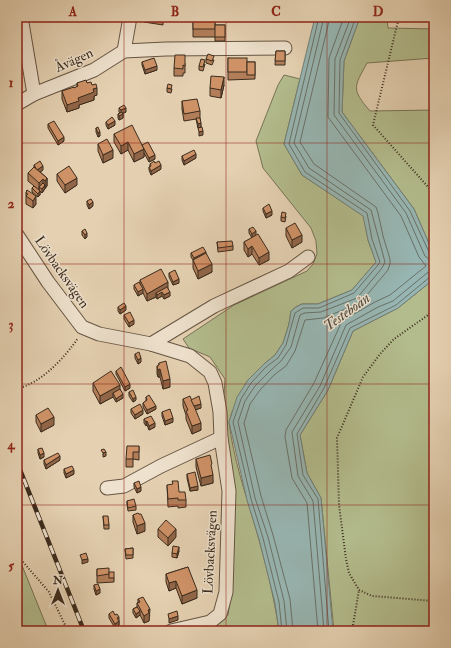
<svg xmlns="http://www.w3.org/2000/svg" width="451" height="648" font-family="'IM FELL Double Pica',serif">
<rect width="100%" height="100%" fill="#e5d1b2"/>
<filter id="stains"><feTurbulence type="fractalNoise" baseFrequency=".005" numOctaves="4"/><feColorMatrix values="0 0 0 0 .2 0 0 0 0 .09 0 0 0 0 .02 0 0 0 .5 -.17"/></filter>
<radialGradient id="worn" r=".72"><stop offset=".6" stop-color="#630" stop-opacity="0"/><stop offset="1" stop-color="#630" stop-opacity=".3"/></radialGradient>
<g fill="#b3bc8d" stroke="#777456">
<path d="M360,17H387L388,28L434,29V58L367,63C354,87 351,89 370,111L434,110V255L414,209L342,112L344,61Z"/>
<path d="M284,75L300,79L284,144L302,175L364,216L368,240L376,262L352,290L318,304H302L296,307L291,311L289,324L283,343L275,355L264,364L248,380L232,412L229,422C233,457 245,492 255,526C265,560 274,596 279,631H201L213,627L228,615L232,590L223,412L225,379L210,357L189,348L183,339L234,305L307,271L313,264L317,254L316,241L311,228L263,168L256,141L278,85Z"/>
<polygon points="434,279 434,631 334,631 321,498 307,473 300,435 328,390 353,331 398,308"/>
<polygon points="17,553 46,625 48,631 17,631"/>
</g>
<polygon fill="#97b6b3" stroke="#727f77" points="315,17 360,17 344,61 342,112 414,209 434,255 434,279 398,308 353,331 328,390 300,435 307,473 321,498 333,631 279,631 275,603 259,539 247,500 229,422 237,397 248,380 264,364 275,355 283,343 289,324 291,311 296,307 302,304 318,304 352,290 376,262 368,240 363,216 302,175 284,144"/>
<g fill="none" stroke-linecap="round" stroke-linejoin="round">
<g stroke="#697168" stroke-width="1">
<polyline points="351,17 335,59 334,115 406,213 425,256 429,259 434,260"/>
<polyline points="356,17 340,60 339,113 410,211 429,252 431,255 434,255"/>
<polyline points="282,631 279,602 263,538 251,499 233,422 241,399 251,383 266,367 278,358 286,345 295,313 303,308 319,308 354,293 378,265 380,262 372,239 367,213 305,172 289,144 319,17"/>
<polyline points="287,631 284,601 268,537 255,498 238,422 245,401 255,386 270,371 281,361 291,347 300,315 304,313 321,312 357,298 382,268 385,262 371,210 309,168 294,143 324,17"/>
<polyline points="293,631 290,599 273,535 261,496 244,423 250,404 260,390 274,375 286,366 295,351 305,320 323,318 360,303 388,270 390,264 390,259 383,236 378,213 376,207 314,164 300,142 330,17"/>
<polyline points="318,631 307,503 292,478 285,437 286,430 314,383 342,321 375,302 390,295 426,266 419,257 401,216 328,117 329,58 344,17"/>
<polyline points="324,631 313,501 298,476 292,432 320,386 346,325 378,307 393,301 427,273 434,271"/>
<polyline points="329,631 318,499 303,475 297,434 324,388 350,328 396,305 430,277 434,276"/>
</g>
<defs>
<g id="minor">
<polyline points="21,17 34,94"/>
<polyline points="124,51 130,17"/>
<polyline points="17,104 34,94 94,70 124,51 166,49 285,48"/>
<polyline points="17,235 48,282 82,327 99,334 151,344 190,356 210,372 215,383 220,412 221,438 161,466 124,486 107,488"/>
<polyline points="151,344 214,306 289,271 308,257"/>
<polyline points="171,631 210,622 220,614 226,592 229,491 221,438"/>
</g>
</defs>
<use href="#minor" stroke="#665543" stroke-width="15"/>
<g stroke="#3b2c1e" stroke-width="2" stroke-dasharray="1 2" stroke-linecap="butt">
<polyline points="399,17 373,125 429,188 434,204"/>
<polyline points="434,309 428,315 394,339 380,354 363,377 337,438 339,505 346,559 349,573 359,590 372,596 434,601"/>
<path d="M17,388C40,385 66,356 78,338"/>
<polyline points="17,555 49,592 68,631"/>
<polyline points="352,631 359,590"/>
</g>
<use href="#minor" stroke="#eee1cd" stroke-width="13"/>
<defs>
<polyline id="rail" points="17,462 84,631"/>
</defs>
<use href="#rail" stroke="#3b2c1e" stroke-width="4.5"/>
<use href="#rail" stroke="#eee1cd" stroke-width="3" stroke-dasharray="9" stroke-linecap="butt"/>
</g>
<g fill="#b27e59" stroke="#3b2c1e">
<polygon points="140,17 163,17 163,25 144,22 144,19 140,19"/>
<polygon points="185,17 215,17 215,25 225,25 225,41 215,41 215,37 193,37 193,20 185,18"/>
<polygon points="17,51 18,66 18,74 17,74"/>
<polygon points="276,51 285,51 285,65 275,65"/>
<polygon points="228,58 247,62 255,62 255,79 228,80"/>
<polygon points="206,59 214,60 212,65 206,63"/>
<polygon points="142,62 157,70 145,74 142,65"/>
<polygon points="185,63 185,73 183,73 183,76 174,76 174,68"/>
<polygon points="205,64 203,71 199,70 199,66"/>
<polygon points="77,83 87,83 92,85 97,95 94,96 94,100 79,105 79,108 67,112 62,99 62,91 77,87"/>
<polygon points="224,85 221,98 210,96 210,88"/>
<polygon points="167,88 172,89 171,93 167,92"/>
<polygon points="182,101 200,111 200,118 201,127 198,128 196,119 184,121 182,109"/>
<polygon points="119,108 126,112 123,113 123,118 119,120 118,118 118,114 120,113 119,112"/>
<polygon points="106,122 115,125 108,129 106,125"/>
<polygon points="48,124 64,141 58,145 48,128"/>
<polygon points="96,128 100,136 98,137 96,132"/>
<polygon points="114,134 142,145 155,159 149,162 144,153 144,157 134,162 128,150 121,154 114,142"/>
<polygon points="98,144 113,158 103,163 98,151"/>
<polygon points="182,156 196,158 184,165 182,160"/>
<polygon points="155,163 161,169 151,175 149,170 149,167 150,166 150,164"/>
<polygon points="34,165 43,170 40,172 47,178 47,186 42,193 40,191 40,195 38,197 32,192 32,188 34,186 28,181 28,173 34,167"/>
<polygon points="57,174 77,185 65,193 57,181"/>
<polygon points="27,190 36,204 33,208 26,204 26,193"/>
<polygon points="87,201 93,206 89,209 87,205"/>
<polygon points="263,208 272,215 266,218 263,211"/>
<polygon points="286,216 285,222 281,221 281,217"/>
<polygon points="286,228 302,242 292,248 286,236"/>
<polygon points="249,229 256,235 269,260 259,265 252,254 248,257 244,250 244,242 252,238 249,233"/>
<polygon points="82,231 87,237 85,239 82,235"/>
<polygon points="217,242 233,246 233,250 218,252"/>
<polygon points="191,253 206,254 212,272 198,279 193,268 193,260 191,257"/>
<polygon points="169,273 179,283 173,285 169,277"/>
<polygon points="140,280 168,289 170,296 164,299 162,296 157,299 156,297 147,301 143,293 138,296 134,289 134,285 140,284"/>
<polygon points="118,307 126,310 120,314 118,311"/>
<polygon points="124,315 134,324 129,327 124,319"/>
<polygon points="135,354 141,362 138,364 135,358"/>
<polygon points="159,363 170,387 163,389 160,377 158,377 157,374 157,366 159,365"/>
<polygon points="116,371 130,388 125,391 116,374"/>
<polygon points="93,383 120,389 123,398 116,402 113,397 100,404 93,391"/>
<polygon points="129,392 136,400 133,402 129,396"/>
<polygon points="146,397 156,409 147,414 143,407 143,403 146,401"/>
<polygon points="183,399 191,400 201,408 195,410 201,430 192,434 186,419 186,415 183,406"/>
<polygon points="131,409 143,414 135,419 131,413"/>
<polygon points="162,412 173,422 165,425 162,416"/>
<polygon points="36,415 54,425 41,432 36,422"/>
<polygon points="144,419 155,427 149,430 147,425 146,426 144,423"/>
<polygon points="139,446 139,460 133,459 133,467 126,467 126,459"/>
<polygon points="38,449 44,457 40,459 38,453"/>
<polygon points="196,459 212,472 213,483 201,486 196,467"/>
<polygon points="44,460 60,460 46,469 44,464"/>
<polygon points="64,469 74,474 66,478 64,473"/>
<polygon points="187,474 198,490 190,491 187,478"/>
<polygon points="134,483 141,491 137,493 134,487"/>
<polygon points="167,485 179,492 186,500 186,507 178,508 178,506 168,507"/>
<polygon points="127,501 136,506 136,510 128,511 127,505"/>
<polygon points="133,515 145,531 137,534 133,522"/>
<polygon points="103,516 109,525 109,529 104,529"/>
<polygon points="158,529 176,537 168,546 158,537"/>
<polygon points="133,548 133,558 126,559 125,549"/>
<polygon points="179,551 177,558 172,557 172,553"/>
<polygon points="188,567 197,598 182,604 176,588 169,591 166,582 166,574"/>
<polygon points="97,569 109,572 114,578 114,582 97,583"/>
<polygon points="94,585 100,593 96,595 94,589"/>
<polygon points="138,599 150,616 149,617 149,621 144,623 140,615 136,618 133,613 133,609 137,607 137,603 138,602"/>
<polygon points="109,614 115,615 119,617 119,625 115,628 109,618"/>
</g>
<g fill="#916648" stroke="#3b2c1e">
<polygon points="157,66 157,70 145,74 145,70"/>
<polygon points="224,77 224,85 221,98 221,90"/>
<polygon points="97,88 97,95 94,96 94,100 79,105 79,108 67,112 67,105 93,89"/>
<polygon points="126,108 126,112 121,114 121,110"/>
<polygon points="123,114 123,118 119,120 119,116"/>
<polygon points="115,121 115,125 108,129 108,125"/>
<polygon points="201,123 201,127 198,128 198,124"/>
<polygon points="21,130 21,138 17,140 17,132"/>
<polygon points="203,131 203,135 199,136 199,132"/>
<polygon points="100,132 100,136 98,137 98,133"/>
<polygon points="64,137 64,141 58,145 58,141"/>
<polygon points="128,142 128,150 121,154 121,146"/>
<polygon points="144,149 144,157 134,162 134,154"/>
<polygon points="113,150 113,158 103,163 103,155"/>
<polygon points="196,154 196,158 184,165 184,161"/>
<polygon points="155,155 155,159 149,162 149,158"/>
<polygon points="161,165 161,169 151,175 151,171"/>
<polygon points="43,166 43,170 37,174 37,170"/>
<polygon points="19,177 19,181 17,184 17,180"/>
<polygon points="47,178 47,186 45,188 45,181"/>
<polygon points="77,178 77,185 65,193 65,185"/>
<polygon points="43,179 43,186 39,187 39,191 39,183"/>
<polygon points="45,185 45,188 42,193 42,189"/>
<polygon points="40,191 40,195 38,197 38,194"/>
<polygon points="36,196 36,204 33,208 33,201"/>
<polygon points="93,202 93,206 89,209 89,205"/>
<polygon points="272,211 272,215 266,218 266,214"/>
<polygon points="256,231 256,235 252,238 252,234"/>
<polygon points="87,233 87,237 85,239 85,235"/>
<polygon points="302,235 302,242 292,248 292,240"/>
<polygon points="252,246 252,254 248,257 248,249"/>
<polygon points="206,252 206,256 194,262 194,258"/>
<polygon points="269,252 269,260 259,265 259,258"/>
<polygon points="212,264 212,272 198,279 198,271"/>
<polygon points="179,279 179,283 173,285 173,282"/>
<polygon points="168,282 168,290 162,292 162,296 157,299 157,295 156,293 156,297 147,301 147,294"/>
<polygon points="143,289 143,293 138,296 138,292"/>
<polygon points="170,292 170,296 164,299 164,295"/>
<polygon points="126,306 126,310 120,314 120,310"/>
<polygon points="134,320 134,324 129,327 129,323"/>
<polygon points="141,358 141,362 138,364 138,360"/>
<polygon points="160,369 160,377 158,377 158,370"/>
<polygon points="170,379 170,387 163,389 163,381"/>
<polygon points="130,384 130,388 125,391 125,387"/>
<polygon points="120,385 120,393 113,393 113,397 100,404 100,396"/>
<polygon points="123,394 123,398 116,402 116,399"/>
<polygon points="136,397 136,400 133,402 133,399"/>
<polygon points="201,404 201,408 192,411 192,407"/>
<polygon points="156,406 156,409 147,414 147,410"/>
<polygon points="143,410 143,414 135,419 135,415"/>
<polygon points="54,417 54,425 41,432 41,424"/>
<polygon points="173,418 173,422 165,425 165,421"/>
<polygon points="147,421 147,425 146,426 146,422"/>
<polygon points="155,423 155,427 149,430 149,426"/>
<polygon points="201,423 201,430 192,434 192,426"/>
<polygon points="106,452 106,456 103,457 103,453"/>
<polygon points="44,453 44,457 40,459 40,455"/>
<polygon points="60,456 60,460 46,469 46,465"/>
<polygon points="74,470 74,474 66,478 66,474"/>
<polygon points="213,475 213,483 201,486 201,478"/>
<polygon points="198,486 198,490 190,491 190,488"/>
<polygon points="141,487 141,491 137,493 137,489"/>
<polygon points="145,523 145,531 137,534 137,526"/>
<polygon points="176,529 176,537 168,546 168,538"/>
<polygon points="179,547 179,551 177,558 177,554"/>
<polygon points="88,559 88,562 82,564 82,560"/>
<polygon points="176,581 176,588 169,591 169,583"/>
<polygon points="100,589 100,593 96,595 96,591"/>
<polygon points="197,590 197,598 182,604 182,596"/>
<polygon points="150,609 149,621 144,623 144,616 148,610"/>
<polygon points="140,611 140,615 136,618 136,614"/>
<polygon points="178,616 178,620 169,623 169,619"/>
<polygon points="119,621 119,625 115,628 115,624"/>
</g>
<g fill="#cf9267" stroke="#3b2c1e">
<rect x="193" y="17" width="22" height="12"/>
<rect x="215" y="25" width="10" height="12"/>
<polygon points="17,51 18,66 17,66"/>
<polygon points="276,51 285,51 285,61 275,61"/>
<polygon points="208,54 214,56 212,61 206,59"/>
<polygon points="175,55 185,55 185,66 183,65 183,69 174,68"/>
<polygon points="154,58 157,66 145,70 142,62"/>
<rect x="228" y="58" width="19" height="14"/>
<polygon points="201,59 205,60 203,67 199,66"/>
<rect x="247" y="62" width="8" height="13"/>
<polygon points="211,76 224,77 221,90 210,88"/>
<polygon points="86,80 87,83 91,82 92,85 96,84 97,88 93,89 94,92 78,98 79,101 67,105 62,91 74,87 74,88 78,86 77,83"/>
<polygon points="168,84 172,85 171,89 167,88"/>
<polygon points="197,99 200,111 184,114 182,101"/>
<polygon points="124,105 126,108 121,110 119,108"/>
<polygon points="122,112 123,114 119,116 118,114"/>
<polygon points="112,117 115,121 108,125 106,122"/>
<polygon points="196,118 200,118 201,123 198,124"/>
<polygon points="17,120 21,130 17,132"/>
<polygon points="54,121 64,137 58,141 48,124"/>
<polygon points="132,125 144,149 134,154 128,142 121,146 114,134"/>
<polygon points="98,127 100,132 98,133 96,128"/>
<polygon points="202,127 203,131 199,132 198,128"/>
<polygon points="107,139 113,150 103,155 98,144"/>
<polygon points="148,142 155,155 149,158 142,145"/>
<polygon points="194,150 196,154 184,161 182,156"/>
<polygon points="40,161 43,166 37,170 34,165"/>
<polygon points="154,161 155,163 159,161 161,165 151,171 149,167 151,166 150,164"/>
<polygon points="69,166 77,178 65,185 57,174"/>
<polygon points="34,167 47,178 45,181 43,179 39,183 28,173"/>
<polygon points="43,183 45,185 42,189 39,187"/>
<polygon points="34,186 40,191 38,194 32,188"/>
<polygon points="27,190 36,196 33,201 26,196 28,194 26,193"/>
<polygon points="91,199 93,202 89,205 87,201"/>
<polygon points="269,204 272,211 266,214 263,208"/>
<polygon points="282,212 286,213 285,218 281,217"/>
<polygon points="295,223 302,235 292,240 286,228"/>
<polygon points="253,227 256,231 252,234 249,229"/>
<polygon points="85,229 87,233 85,235 82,231"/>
<polygon points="258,234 269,252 259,258 252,246 248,249 244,242"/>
<polygon points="232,241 233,246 218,248 217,242"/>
<polygon points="203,247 206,252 194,258 191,253"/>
<polygon points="206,253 212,264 198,271 193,260"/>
<polygon points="161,269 168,282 147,294 140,280"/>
<polygon points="175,270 179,279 173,282 169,273"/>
<polygon points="139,282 143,289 138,292 134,285"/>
<polygon points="167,287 170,292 164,295 162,292 157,295 156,293"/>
<polygon points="124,303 126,306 120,310 118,307"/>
<polygon points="130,312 134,320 129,323 124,315"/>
<polygon points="139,352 141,358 138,360 135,354"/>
<polygon points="166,361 170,379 163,381 160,369 158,370 157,366 159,365 159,363"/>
<polygon points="121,367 130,384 125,387 116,371"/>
<polygon points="111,371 120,385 100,396 93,383"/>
<polygon points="120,389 123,394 116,399 113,393"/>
<polygon points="133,390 136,397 133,399 129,392"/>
<polygon points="149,395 156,406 147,410 143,403 147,400 146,397"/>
<polygon points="190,396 201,423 192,426 186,411 188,410 183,399"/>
<polygon points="199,396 201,404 194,406 191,400"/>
<polygon points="140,404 143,410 135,415 131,409"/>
<polygon points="48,408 54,417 41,424 36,415"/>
<polygon points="170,409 173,418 165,421 162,412"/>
<polygon points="151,416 155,423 149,426 147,421 146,422 144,419"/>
<polygon points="127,446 139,446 139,452 133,452 133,459 126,459"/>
<polygon points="42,448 44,453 40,455 38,449"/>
<polygon points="104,449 106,452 103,453 101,450"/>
<polygon points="58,453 60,456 46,465 44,460"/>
<polygon points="210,455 212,464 211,465 213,475 201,478 196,459"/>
<polygon points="72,466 74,470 66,474 64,469"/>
<polygon points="195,472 198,486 190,488 187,474"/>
<polygon points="139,481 141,487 137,489 134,483"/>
<polygon points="172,481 178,481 179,492 185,492 186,500 178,500 178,498 168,499 167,485 173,484"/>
<polygon points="134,499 136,506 128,508 127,501"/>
<polygon points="138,513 139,514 141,514 145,523 137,526 133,515"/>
<polygon points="103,516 108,516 109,525 104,525"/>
<polygon points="166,520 176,529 168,538 158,529"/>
<polygon points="173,546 179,547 177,554 172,553"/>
<polygon points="133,548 133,555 126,555 125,549"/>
<polygon points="86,553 88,559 82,560 80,555"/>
<polygon points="188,567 197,590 182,596 176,581 169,583 166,574"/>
<polygon points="109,568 109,574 97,576 97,569"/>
<rect x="109" y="572" width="5" height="6"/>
<polygon points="98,584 100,589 96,591 94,585"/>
<polygon points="143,597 150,609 148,610 149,613 144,616 137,603 140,602 138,599"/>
<polygon points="137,607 140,611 136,614 133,609"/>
<polygon points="113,611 115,615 117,614 119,617 117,618 119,621 115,624 109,614"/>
<polygon points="177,611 178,616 169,619 168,614"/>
</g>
<path fill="none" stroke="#8f2418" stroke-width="1" stroke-opacity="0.55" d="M124,17V631M226,17V631M327,17V631M17,143H434M17,264H434M17,384H434M17,505H434"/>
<g text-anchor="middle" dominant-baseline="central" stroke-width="3" stroke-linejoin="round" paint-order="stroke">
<g font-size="14" fill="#3b2c1e" stroke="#eee1cd">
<text transform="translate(74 60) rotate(-24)">Åvägen</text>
<text transform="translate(62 272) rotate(55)">Lövbacksvägen</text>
<text transform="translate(210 552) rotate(-87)">Lövbacksvägen</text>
</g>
<g font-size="15" font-style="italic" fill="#4d483c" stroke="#eee1cd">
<text transform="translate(347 312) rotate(-36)">Testeboån</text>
</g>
</g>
<rect width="451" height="648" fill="none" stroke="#e5d1b2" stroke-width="44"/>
<g transform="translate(58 590)" stroke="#eee1cd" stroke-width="3" paint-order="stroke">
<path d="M0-3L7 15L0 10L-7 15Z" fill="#3b2c1e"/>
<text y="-6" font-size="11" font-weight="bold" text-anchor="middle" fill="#3b2c1e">N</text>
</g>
<rect x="22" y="22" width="407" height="604" fill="none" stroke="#8f2418" stroke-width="1.5"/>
<g font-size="13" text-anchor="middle" font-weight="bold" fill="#8f2418">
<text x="73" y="16">A</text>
<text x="175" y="16">B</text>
<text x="276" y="16">C</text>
<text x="378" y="16">D</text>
<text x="11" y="87">1</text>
<text x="11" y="208">2</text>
<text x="11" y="329">3</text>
<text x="11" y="449">4</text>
<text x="11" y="570">5</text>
</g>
<rect width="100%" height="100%" filter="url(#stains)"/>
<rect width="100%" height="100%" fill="url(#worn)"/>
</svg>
